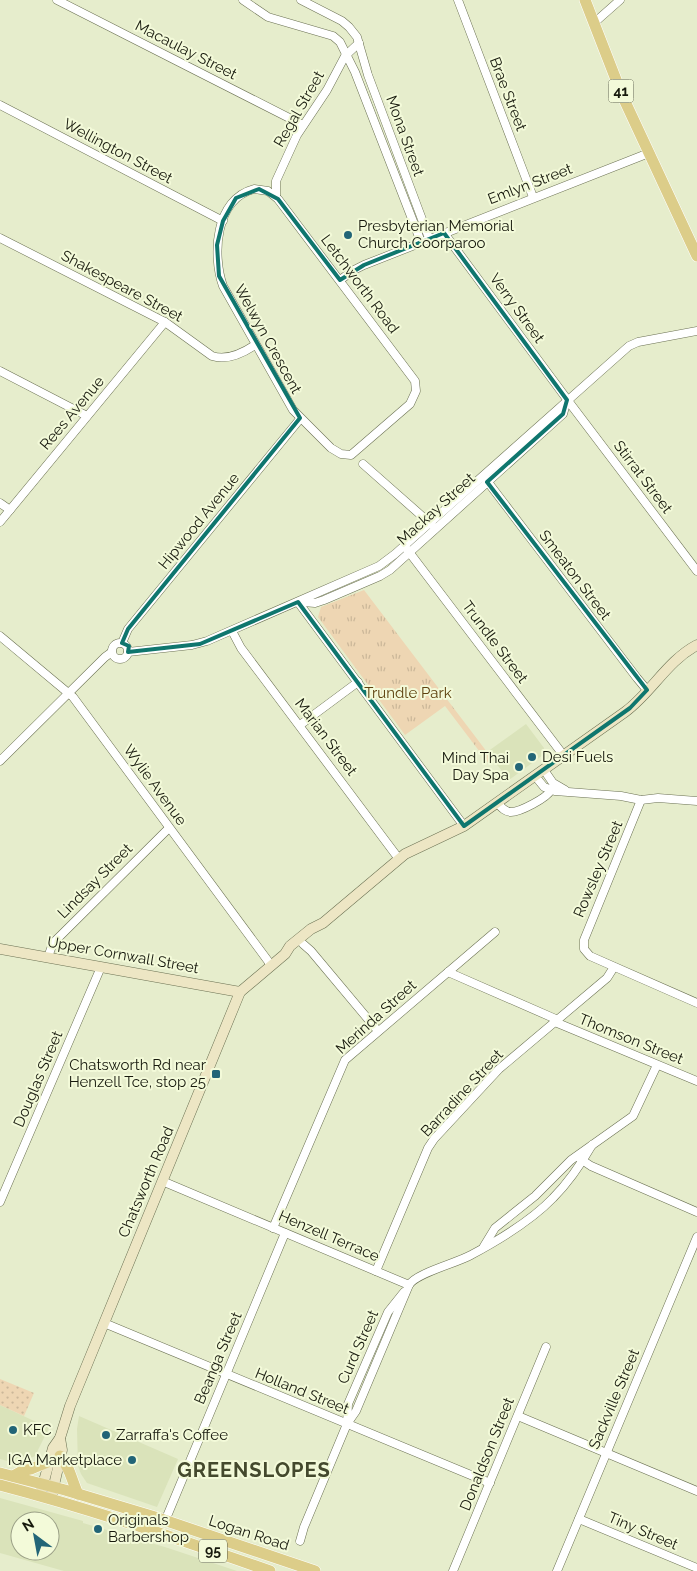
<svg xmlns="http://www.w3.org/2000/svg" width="697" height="1571" font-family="Raleway,sans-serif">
<defs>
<pattern id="grass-dots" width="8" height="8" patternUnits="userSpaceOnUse" patternTransform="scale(1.25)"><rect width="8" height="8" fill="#eed6b3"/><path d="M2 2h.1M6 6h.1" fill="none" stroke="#cbb799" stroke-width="1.8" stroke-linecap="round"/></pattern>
<pattern id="park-tufts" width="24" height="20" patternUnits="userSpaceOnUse" patternTransform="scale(1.25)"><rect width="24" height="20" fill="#eed6b3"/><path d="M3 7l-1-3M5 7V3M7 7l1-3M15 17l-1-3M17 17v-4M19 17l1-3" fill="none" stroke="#cbb799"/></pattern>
</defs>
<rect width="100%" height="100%" fill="#e6edcc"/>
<g fill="#dae3ba" fill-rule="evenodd">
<polygon points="526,724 544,748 543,755 509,780 487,752"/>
<polygon points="0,1405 49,1428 35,1456 24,1461 11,1462 0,1459"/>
<polygon points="79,1416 178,1459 157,1507 87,1483 81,1474 78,1466 77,1429"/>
<path d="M0,1498L83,1521V1523L168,1548L237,1571H64L0,1553ZM20,1521H50V1551H20Z"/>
</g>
<polygon fill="url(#grass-dots)" points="0,1379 34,1393 24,1416 0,1405"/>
<polygon fill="url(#park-tufts)" points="364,590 487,752 494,760 489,764 445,706 405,735 318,617 321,607"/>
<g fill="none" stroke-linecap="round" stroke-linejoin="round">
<defs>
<g id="street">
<polyline points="57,0 303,125"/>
<polyline points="243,0 268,17 333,36 340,42 355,72 421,242"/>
<polyline points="301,0 342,21 349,27 357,37 368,75 429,238"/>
<polyline points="458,0 533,197"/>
<polyline points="594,23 620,0"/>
<polyline points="0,105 223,221"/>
<path d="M254,189L268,191L278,199L415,381L416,391L410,404L351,455L341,454L331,448L293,410L223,286C212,255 215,199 254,189Z"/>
<polyline points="276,196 276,181 297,135 327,90 345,56 359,43"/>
<polyline points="444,233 572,406 697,571"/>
<path d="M0,238L165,322L212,356C227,361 243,353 255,345"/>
<polyline points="340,280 354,270 364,265 649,153"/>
<polyline points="0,371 87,416"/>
<polyline points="363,464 432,525"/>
<polyline points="484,477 637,678 647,690"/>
<polyline points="0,503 10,510"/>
<polyline points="0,522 165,322"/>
<polyline points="406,548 564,756"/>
<polyline points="298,602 464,826"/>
<polyline points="303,602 315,603 324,600 380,576 390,570 563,414 567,400"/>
<polyline points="232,631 241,648 399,859"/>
<polyline points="0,636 73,697 271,965"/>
<circle cx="120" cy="651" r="8"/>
<polyline points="122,643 128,629 300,419"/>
<polyline points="128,652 192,645 207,641 379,566 395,554 629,346 638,342 697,331"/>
<polyline points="300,725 358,682"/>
<polyline points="0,761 105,657 112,652"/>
<polyline points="544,770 553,783 565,790"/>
<polyline points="535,776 544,787 555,791 621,796 641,800 658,798 697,801"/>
<polyline points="641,800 584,940 584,949 590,956 697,1003"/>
<path d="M497,803C501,807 505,812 511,812C520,812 547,798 551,790"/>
<polyline points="303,944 311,951 378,1031"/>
<polyline points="48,957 53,943 169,828"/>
<polyline points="448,972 558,1020"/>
<polyline points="555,1022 697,1081"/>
<polyline points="579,1158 591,1166 697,1212"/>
<path d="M162,1181L409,1285C416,1273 457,1263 471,1255C499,1240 531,1221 553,1198C569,1182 581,1164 592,1145"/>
<polyline points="0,1202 101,967"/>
<polyline points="273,1228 345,1060 495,932"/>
<polyline points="484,1246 495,1228 535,1196 571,1160 633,1116 657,1065"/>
<polyline points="376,1271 428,1148 434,1139 499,1069 607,978 614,967"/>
<polyline points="104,1323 490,1483"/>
<polyline points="518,1416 697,1491"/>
<polyline points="347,1424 348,1404 388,1312 404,1292"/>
<polyline points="579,1519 697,1568"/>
<polyline points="165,1521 285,1233"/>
<polyline points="300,1541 304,1527 347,1424 356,1411 409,1285"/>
<polyline points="453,1571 546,1347"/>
<polyline points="557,1571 697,1237"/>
</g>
<g id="secondary">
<polyline points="0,949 240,992"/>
<path d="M41,1492L53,1448L60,1438L70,1406L240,992L285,954L290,946L311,929L323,923L405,854L464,826L625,712C652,692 667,661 697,645"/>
<polyline points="52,1494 62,1450 60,1438"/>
</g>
<g id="primary">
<polyline points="585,0 622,95 697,256"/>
<path d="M60,1456C69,1465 72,1481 78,1494"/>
<polyline points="0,1473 65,1490 155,1517 315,1571"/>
<polyline points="13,1476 22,1471 31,1469 50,1461"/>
<path d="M0,1485C92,1509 181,1540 270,1571"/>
</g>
</defs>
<use href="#street" stroke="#6b7153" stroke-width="9"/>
<use href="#secondary" stroke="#6b7153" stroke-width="11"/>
<use href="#primary" stroke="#fff" stroke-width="12"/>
<use href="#street" stroke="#fff" stroke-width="8"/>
<use href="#secondary" stroke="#ede6c4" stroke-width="10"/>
<use href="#primary" stroke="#dccd89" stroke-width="11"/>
</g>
<path fill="none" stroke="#0f766e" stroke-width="4" stroke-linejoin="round" d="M259,189L278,199L340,280L364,265L444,233L567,400L563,414L487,482L647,690L630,708L464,826L298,602L200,644L128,652L129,646L122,643L128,629L300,418L219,276L217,245L223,221L236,198Z"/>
<g fill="#226577" stroke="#f3fad9" stroke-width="2">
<circle cx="348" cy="235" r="5"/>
<circle cx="532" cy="757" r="5"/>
<circle cx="519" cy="767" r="5"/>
<rect x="211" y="1069" width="10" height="10" rx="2.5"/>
<circle cx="13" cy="1430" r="5"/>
<circle cx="106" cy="1435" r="5"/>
<circle cx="132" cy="1460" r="5"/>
<circle cx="98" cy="1529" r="5"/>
</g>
<g text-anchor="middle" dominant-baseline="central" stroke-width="4" stroke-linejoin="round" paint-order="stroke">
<g fill="#f3fad9" stroke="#595c4a" stroke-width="1">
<rect x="608.5" y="79.5" width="25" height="23" rx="4"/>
<rect x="199" y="1539.5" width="28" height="23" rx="4"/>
</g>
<g font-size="14" font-weight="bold" fill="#17190d">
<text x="621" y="91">41</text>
<text x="213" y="1551">95</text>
</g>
<g font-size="15" fill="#17190d" stroke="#f3fad9">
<text transform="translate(186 50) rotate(27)">Macaulay Street</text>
<text transform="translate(508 94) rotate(69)">Brae Street</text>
<text transform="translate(299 109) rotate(-60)">Regal Street</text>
<text transform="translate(405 136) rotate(70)">Mona Street</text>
<text transform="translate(118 151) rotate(28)">Wellington Street</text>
<text transform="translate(530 184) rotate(-21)">Emlyn Street</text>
<text transform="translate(360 284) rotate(53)">Letchworth Road</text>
<text transform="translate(122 286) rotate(28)">Shakespeare Street</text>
<text transform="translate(517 308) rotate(54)">Verry Street</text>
<text transform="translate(268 339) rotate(61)">Welwyn Crescent</text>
<text transform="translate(72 413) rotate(-50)">Rees Avenue</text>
<text transform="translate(643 477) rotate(53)">Stirrat Street</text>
<text transform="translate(436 509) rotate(-42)">Mackay Street</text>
<text transform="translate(199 521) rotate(-51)">Hipwood Avenue</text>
<text transform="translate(575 575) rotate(53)">Smeaton Street</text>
<text transform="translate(495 642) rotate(53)">Trundle Street</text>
<text transform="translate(326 737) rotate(53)">Marian Street</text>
<text transform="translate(155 785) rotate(54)">Wylie Avenue</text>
<text transform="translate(598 869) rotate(-67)">Rowsley Street</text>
<text transform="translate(95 881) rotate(-45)">Lindsay Street</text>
<text transform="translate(123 955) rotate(10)">Upper Cornwall Street</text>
<text transform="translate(376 1017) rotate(-42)">Merinda Street</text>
<text transform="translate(631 1039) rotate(22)">Thomson Street</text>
<text transform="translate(38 1079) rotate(-67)">Douglas Street</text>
<text transform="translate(462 1093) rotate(-47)">Barradine Street</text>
<text transform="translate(146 1182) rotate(-67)">Chatsworth Road</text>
<text transform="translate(329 1236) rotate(23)">Henzell Terrace</text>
<text transform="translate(358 1347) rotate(-66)">Curd Street</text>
<text transform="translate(218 1358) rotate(-67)">Beanga Street</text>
<text transform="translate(302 1391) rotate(22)">Holland Street</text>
<text transform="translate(614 1399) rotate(-67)">Sackville Street</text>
<text transform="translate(487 1454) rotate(-68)">Donaldson Street</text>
<text transform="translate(643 1531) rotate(23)">Tiny Street</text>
<text transform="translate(249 1533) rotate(18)">Logan Road</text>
</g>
<g font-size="15" fill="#17190d" stroke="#f3fad9" text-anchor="start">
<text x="358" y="226">Presbyterian Memorial<tspan x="358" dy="17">Church Coorparoo</tspan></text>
<text x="542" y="757">Desi Fuels</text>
<text x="509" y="758" text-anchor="end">Mind Thai<tspan x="509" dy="17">Day Spa</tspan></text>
<text x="206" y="1065" text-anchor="end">Chatsworth Rd near<tspan x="206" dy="17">Henzell Tce, stop 25</tspan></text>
<text x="23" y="1430">KFC</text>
<text x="116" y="1435">Zarraffa's Coffee</text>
<text x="122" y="1460" text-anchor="end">IGA Marketplace</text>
<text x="108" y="1520">Originals<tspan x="108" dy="17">Barbershop</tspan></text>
</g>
<g font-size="15" fill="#5e410e" stroke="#f3fad9">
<text x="408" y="693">Trundle Park</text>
</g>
<g font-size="20" font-weight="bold" letter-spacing="1" fill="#44492d" stroke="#f3fad9">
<text x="254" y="1470">GREENSLOPES</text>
</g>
</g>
<g transform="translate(35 1536) rotate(328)"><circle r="24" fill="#f3fad9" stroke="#9ba087"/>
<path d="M0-4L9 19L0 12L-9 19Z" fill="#226577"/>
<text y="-8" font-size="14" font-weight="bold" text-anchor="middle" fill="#17190d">N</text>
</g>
</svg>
